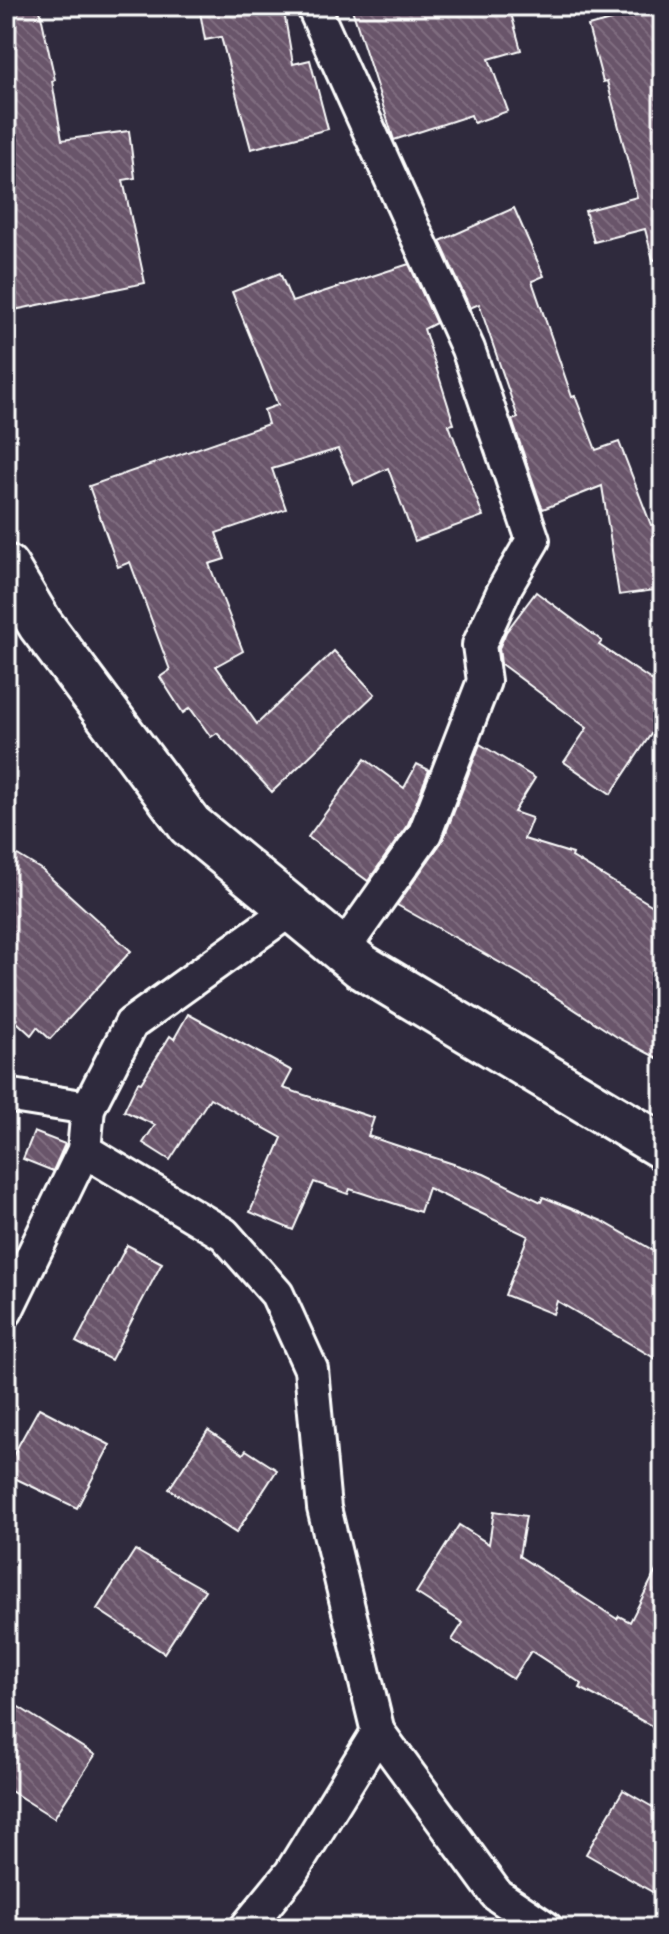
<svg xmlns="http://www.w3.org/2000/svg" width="669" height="1934" font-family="Mali,sans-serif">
<defs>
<pattern id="building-back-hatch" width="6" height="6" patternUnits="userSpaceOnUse" patternTransform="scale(2)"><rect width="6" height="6" fill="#69546a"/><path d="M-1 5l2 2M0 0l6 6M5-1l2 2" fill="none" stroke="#806e80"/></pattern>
</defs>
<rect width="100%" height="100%" fill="#2f2a3d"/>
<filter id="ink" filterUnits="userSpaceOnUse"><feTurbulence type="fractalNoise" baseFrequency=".0125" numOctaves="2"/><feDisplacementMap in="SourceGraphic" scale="16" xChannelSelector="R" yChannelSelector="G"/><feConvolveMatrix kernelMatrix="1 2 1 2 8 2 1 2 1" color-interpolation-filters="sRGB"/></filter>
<g filter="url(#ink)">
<g fill="url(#building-back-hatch)" stroke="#fff" stroke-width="2">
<polygon points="6,6 39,6 55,80 52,81 62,140 129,131 135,178 123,180 145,283 14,310 6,268"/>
<polygon points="199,6 283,6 293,64 310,60 328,129 251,149 221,37 205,40"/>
<polygon points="351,6 509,6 521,50 489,59 508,111 474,123 471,115 394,140"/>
<polygon points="663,6 663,259 653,260 645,229 594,242 585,211 637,197 607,81 603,82 588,26"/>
<polygon points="514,208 544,276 532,281 572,397 575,396 596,450 619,442 651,525 663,524 663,589 619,595 602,486 543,509 541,505 512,420 518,418 479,304 470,308 440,241"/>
<polygon points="409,264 436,323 424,329 454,424 449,425 483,516 415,541 388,468 354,484 338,449 272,469 286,509 216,533 225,559 209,564 243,651 216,666 257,724 334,651 375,694 272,792 217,733 211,737 190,708 183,713 160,677 170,670 130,562 118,567 89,486 268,424 264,410 278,405 232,292 280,273 292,302"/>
<polygon points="536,592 602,641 599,645 663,688 663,716 611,794 564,762 587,728 501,664 499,648 506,632"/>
<polygon points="480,744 535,778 514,812 532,818 524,839 573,854 572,857 663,912 663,1061 617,1037 520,974 397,905 443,840"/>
<polygon points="365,759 404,788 417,764 429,770 408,824 368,881 308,837"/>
<polygon points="6,848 42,870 131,951 50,1039 37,1027 31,1035 6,1012"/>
<polygon points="188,1014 292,1071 283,1088 374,1118 368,1136 484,1174 541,1202 543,1197 602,1221 663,1256 663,1363 557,1301 553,1314 505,1295 528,1236 428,1188 420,1212 350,1189 348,1194 314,1182 293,1230 250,1212 282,1138 210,1098 170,1160 143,1143 155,1125 124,1111 138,1082 141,1083 170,1036 174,1039"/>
<polygon points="34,1132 65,1144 53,1171 23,1159"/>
<polygon points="127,1245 162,1263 111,1360 76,1342"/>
<polygon points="39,1408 110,1445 77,1508 6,1474 6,1468"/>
<polygon points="208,1430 243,1454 246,1450 277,1470 236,1533 169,1489"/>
<polygon points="494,1511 526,1516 519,1556 617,1619 619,1616 630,1622 663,1557 663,1732 580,1688 582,1684 531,1651 513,1679 452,1640 463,1623 416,1593 459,1525 489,1544"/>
<polygon points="135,1550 205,1590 164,1653 97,1609"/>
<polygon points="6,1699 95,1755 54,1818 6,1788"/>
<polygon points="623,1790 663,1813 663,1898 586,1854"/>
</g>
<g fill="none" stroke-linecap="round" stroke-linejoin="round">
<defs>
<g id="street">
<polyline points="313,6 468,349 533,540 506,586 479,645 484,681 425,833 342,951"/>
<polyline points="6,1095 88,1108"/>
<polyline points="84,1150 224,1234 277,1294 311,1369 324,1508 378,1732 497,1895 546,1928"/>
<polyline points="6,1311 84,1150 88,1108 131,1024 290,910"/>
<polyline points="246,1928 291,1873 378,1732"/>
</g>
<polyline id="secondary" points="6,567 40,624 190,825 361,966 663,1147"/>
</defs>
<use href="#street" stroke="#fff" stroke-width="38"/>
<use href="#secondary" stroke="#fff" stroke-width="50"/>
<use href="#street" stroke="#2f2a3d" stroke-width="32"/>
<use href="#secondary" stroke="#2f2a3d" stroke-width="44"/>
</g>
</g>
<rect width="669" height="1934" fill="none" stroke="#2f2a3d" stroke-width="32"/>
<rect x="16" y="16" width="637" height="1902" fill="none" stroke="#fff" stroke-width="3" filter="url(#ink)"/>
</svg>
